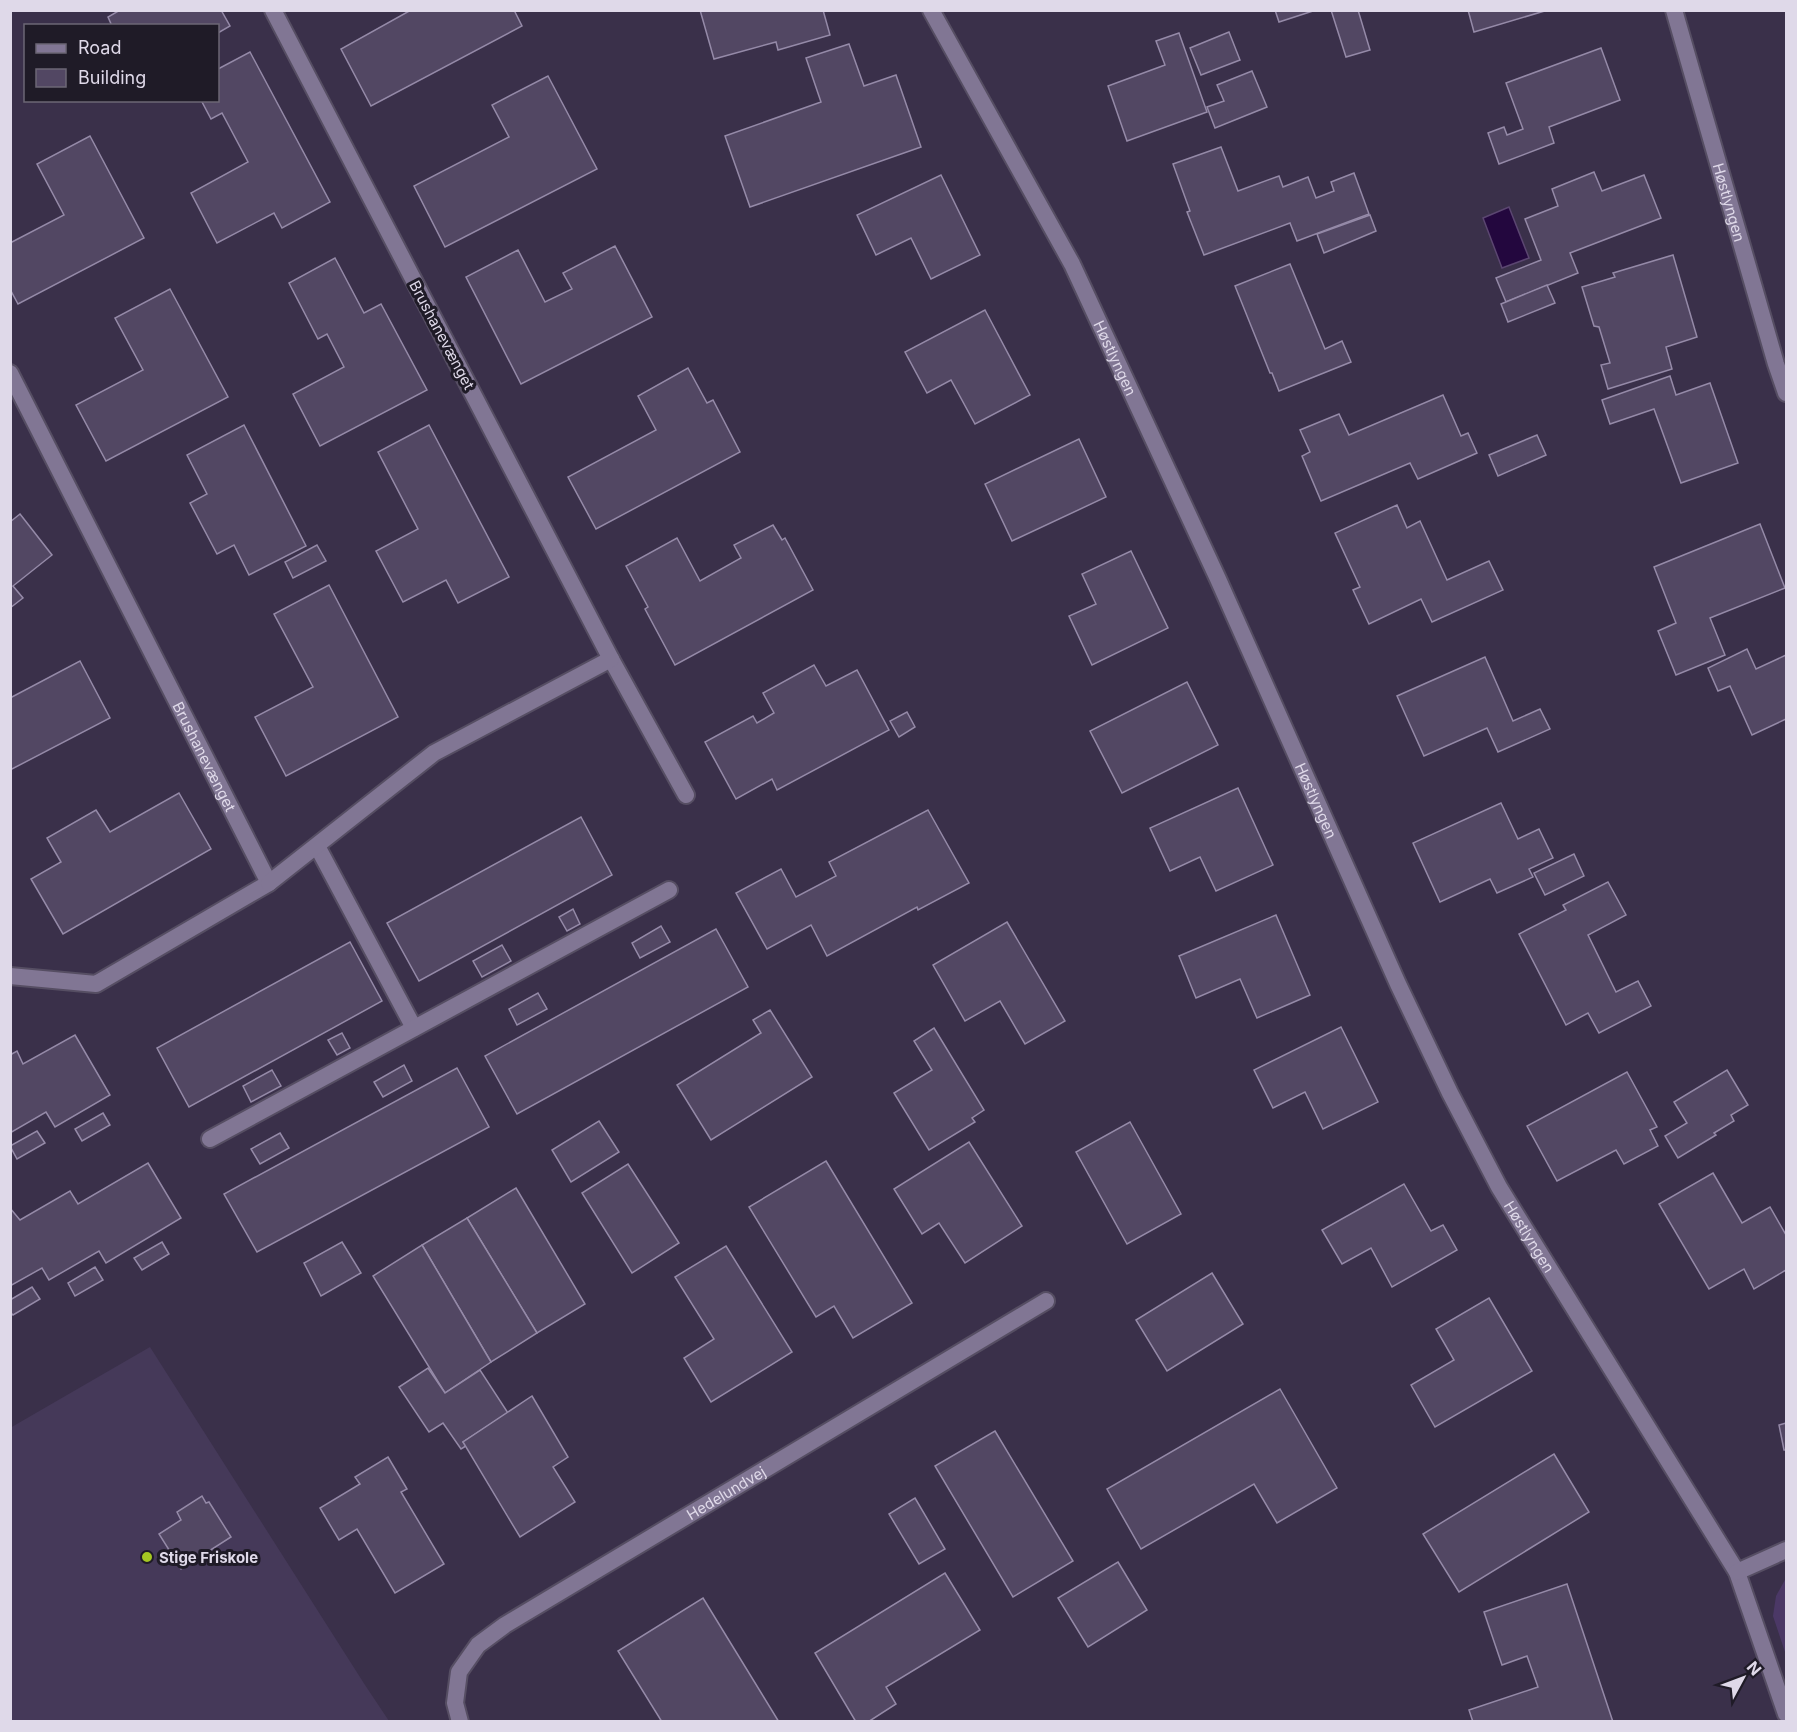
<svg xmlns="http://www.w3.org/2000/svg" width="1797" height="1732" font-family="Inter,sans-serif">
<rect width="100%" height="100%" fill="#3a304a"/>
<polygon fill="#453959" points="150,1347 365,1685 389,1721 11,1721 10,1428"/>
<polygon fill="#4b3866" points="1786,1578 1786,1655 1773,1616 1776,1596"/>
<polygon fill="#23073e" stroke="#5b4671" stroke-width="1.5" points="1509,207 1529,258 1502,268 1483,218"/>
<g fill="#524763" stroke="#958aa8" stroke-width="1.5">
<polygon points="120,10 221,10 230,26 218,33 218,26 112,26 108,17"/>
<polygon points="411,10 514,10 522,26 371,106 341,49"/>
<polygon points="700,10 823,10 830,35 778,50 776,42 714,59"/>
<polygon points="1275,10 1316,10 1279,22"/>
<polygon points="1331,10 1358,10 1370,50 1346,57"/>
<polygon points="1468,10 1548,10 1474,32"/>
<polygon points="1229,32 1240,60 1201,75 1190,48"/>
<polygon points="1179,33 1207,112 1127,141 1108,86 1165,65 1156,41"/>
<polygon points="849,44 864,86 896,75 921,147 750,207 725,136 821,102 806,58"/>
<polygon points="1601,48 1620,100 1549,127 1554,143 1499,164 1488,133 1504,127 1507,135 1523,129 1506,83"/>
<polygon points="250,52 330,202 282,228 274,213 217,243 191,193 248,162 222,113 211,119 201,100 218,100 218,69"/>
<polygon points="1252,71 1267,107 1215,128 1207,107 1224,101 1217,85"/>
<polygon points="548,76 597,169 445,247 414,186 509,137 492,105"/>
<polygon points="90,136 144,238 18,304 10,289 10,243 64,215 37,164"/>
<polygon points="1221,147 1238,191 1279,176 1283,187 1308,177 1316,198 1334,191 1331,182 1354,173 1369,214 1297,241 1290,223 1204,255 1187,212 1190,211 1173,164"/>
<polygon points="1594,172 1602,191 1644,175 1661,218 1570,253 1578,273 1506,302 1496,278 1541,260 1525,219 1558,206 1552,189"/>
<polygon points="941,175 980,255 931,279 911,238 876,255 857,215"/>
<polygon points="1370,215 1376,231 1324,253 1317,234"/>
<polygon points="615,246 652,317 521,384 466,277 518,250 545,302 572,289 563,273"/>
<polygon points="1673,255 1697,337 1666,347 1672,369 1608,389 1601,365 1610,363 1599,327 1594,326 1582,287 1615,277 1613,273"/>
<polygon points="335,258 364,313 381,304 427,390 320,446 293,394 344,367 327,334 318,339 289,283"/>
<polygon points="1290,264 1325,349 1342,341 1351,362 1279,391 1272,373 1270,373 1235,286"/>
<polygon points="1547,285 1555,303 1508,322 1501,304"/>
<polygon points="170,289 228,397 106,461 76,405 143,370 115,318"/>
<polygon points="985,310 1030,395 975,424 951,380 927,393 905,352"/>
<polygon points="688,368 707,403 713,400 740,452 596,529 568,477 656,430 638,396"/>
<polygon points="1670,376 1676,395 1710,383 1738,463 1681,483 1654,409 1610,424 1602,400"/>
<polygon points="1443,395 1461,436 1468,433 1477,453 1418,479 1410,463 1321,501 1302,456 1310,452 1300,430 1339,414 1349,435"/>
<polygon points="244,425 306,546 249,575 234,545 217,554 190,503 207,494 187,455"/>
<polygon points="429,425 509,577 458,603 446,580 403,602 376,551 418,529 378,452"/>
<polygon points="1537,435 1546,455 1498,476 1489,455"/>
<polygon points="1079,439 1106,497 1012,541 985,484"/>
<polygon points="1397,505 1407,528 1420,521 1447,580 1489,561 1503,590 1432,622 1421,599 1369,624 1353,590 1360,587 1335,533"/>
<polygon points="20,514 52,555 13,586 23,598 10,608 10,522"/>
<polygon points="1760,524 1785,588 1710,618 1725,655 1676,675 1658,631 1676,623 1654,567"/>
<polygon points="773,525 782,540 785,538 813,590 675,665 645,609 648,607 626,566 677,538 700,581 741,558 734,545"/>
<polygon points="317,545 326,561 293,578 285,562"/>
<polygon points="1131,551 1168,628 1092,665 1069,616 1096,604 1082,574"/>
<polygon points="329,585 398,717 286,776 255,717 313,687 274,614"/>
<polygon points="1747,649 1756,669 1786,655 1786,719 1752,735 1730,686 1718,691 1708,668"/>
<polygon points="1485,657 1513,721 1540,709 1550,729 1498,752 1487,728 1424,756 1397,696"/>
<polygon points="80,661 110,718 10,770 10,698"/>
<polygon points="814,665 826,686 857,670 889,730 777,790 772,779 736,799 705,742 753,716 757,723 774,713 763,693"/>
<polygon points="1187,682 1218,745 1122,793 1090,731"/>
<polygon points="907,712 915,727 899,737 890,721"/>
<polygon points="1238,788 1273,865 1216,891 1200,857 1170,871 1150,828"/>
<polygon points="179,793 211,849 63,934 31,879 61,862 47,838 96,810 110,832"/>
<polygon points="1501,803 1518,839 1539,829 1553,858 1529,869 1533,877 1497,893 1490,879 1440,902 1413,843"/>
<polygon points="928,810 969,883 918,910 917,907 827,956 811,925 767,949 736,893 781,869 796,897 836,876 829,862"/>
<polygon points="581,817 612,875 419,981 387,923"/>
<polygon points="1574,854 1584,876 1545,895 1534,873"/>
<polygon points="1608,882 1626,915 1588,935 1616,992 1638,981 1651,1006 1599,1033 1588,1013 1566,1025 1519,934 1566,910 1563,905"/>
<polygon points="573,909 580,924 567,931 559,917"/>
<polygon points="1276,915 1310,995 1257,1018 1240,979 1196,998 1179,956"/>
<polygon points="1007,922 1065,1021 1025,1044 1000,1001 965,1021 933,965"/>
<polygon points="661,926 670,942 640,958 632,943"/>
<polygon points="716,929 748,987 517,1114 485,1056"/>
<polygon points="350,942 382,1001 189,1107 157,1048"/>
<polygon points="502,945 511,961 482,977 473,961"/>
<polygon points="538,993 547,1009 517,1025 509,1009"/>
<polygon points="770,1010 812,1077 711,1140 677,1085 761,1033 753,1020"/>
<polygon points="1341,1027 1378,1102 1323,1129 1305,1092 1273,1108 1254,1070"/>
<polygon points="934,1028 984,1110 972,1118 975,1122 929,1150 894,1093 932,1070 914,1041"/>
<polygon points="342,1033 350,1048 337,1055 328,1040"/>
<polygon points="75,1035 110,1095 55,1127 46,1112 10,1133 10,1055 17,1051 23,1064"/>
<polygon points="404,1065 412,1081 383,1097 374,1082"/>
<polygon points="457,1068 489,1127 257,1252 224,1194"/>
<polygon points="272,1070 281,1086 251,1102 243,1086"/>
<polygon points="1727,1070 1748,1105 1731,1115 1734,1121 1714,1133 1716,1135 1678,1158 1665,1136 1687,1123 1674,1102"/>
<polygon points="1627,1072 1657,1127 1650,1130 1658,1146 1624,1164 1616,1150 1557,1181 1527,1126"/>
<polygon points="103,1113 110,1125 82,1141 75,1129"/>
<polygon points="599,1121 619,1152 571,1182 552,1150"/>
<polygon points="1130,1122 1181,1214 1127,1244 1076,1152"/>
<polygon points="37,1131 45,1143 17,1159 10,1146"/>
<polygon points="280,1133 289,1148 260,1164 251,1149"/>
<polygon points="969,1142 1022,1226 965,1263 939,1223 922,1234 894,1189"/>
<polygon points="826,1161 912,1303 853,1338 834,1306 816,1317 749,1207"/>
<polygon points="148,1163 181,1218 106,1263 99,1251 49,1280 42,1268 10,1286 10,1208 20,1220 70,1191 78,1204"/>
<polygon points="628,1164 679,1243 632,1273 582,1193"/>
<polygon points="1713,1173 1742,1223 1770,1207 1786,1235 1786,1270 1754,1289 1744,1269 1709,1289 1659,1204"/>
<polygon points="1404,1184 1431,1231 1443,1225 1457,1250 1392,1287 1371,1248 1342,1264 1322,1230"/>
<polygon points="516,1188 585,1304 537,1333 467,1218"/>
<polygon points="467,1218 537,1333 491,1362 422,1245"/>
<polygon points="162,1242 169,1254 142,1270 134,1258"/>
<polygon points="342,1242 361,1273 321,1296 304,1263"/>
<polygon points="422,1245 491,1362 445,1393 373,1276"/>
<polygon points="726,1246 792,1352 711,1402 684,1358 714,1339 675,1277"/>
<polygon points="95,1267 103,1280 75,1296 68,1283"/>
<polygon points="1212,1273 1243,1324 1167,1371 1136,1320"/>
<polygon points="32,1287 40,1299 13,1315 10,1312 10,1300"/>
<polygon points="1489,1298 1532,1371 1435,1427 1411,1385 1454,1360 1436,1329"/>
<polygon points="428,1368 445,1393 480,1370 508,1413 463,1442 466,1446 461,1449 443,1423 429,1432 399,1387"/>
<polygon points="1280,1389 1337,1488 1277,1523 1254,1484 1141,1549 1107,1489"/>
<polygon points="532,1396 568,1457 553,1467 575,1502 520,1537 463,1442"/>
<polygon points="1786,1423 1786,1450 1784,1450 1779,1425"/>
<polygon points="995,1431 1073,1561 1013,1597 935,1466"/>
<polygon points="1554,1454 1589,1512 1459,1592 1423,1534"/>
<polygon points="388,1457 407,1489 401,1492 444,1564 395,1593 357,1529 339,1540 320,1508 360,1484 355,1477"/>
<polygon points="202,1496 206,1503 209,1502 231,1537 181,1569 159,1534 181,1520 177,1512"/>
<polygon points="915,1498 945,1549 919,1564 889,1514"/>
<polygon points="1118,1562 1147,1610 1088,1647 1058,1598"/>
<polygon points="945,1573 980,1630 886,1687 896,1704 868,1722 856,1722 815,1653"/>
<polygon points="1567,1584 1613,1722 1473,1722 1469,1710 1538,1687 1527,1656 1502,1665 1484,1612"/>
<polygon points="703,1598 779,1722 662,1722 618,1651"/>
</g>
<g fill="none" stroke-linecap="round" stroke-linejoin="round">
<defs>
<g id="minor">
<path id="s1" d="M931,10L1072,264L1218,579L1398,984L1450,1093L1499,1187L1737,1572L1786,1714"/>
<path id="s2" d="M1674,10L1776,364L1786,393"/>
<path id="s3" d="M10,373L269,883L96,984L10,976"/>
<polyline points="611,659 686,795"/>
<polyline points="317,846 414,1028"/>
<polyline points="269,883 434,753 611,659 273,10"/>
<polyline points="210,1139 669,890"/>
<polyline points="1737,1572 1786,1550"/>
<path id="s4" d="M460,1722L455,1703L459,1672L478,1645L505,1625L1046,1301"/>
</g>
</defs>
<use href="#minor" stroke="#564e63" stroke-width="20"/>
<use href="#minor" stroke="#817694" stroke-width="16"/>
</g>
<circle fill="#a5c822" stroke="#1f1b27" stroke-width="2" cx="147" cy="1557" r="6"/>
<g text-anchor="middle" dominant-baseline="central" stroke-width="6" stroke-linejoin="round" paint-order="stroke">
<g font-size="15" fill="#dfd9e9" stroke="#1f1b27">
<text stroke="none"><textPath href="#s2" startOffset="200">Høstlyngen</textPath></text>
<text transform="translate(442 335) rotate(62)">Brushanevænget</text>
<text stroke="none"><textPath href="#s1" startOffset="394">Høstlyngen</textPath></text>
<text stroke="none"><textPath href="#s3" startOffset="430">Brushanevænget</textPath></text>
<text stroke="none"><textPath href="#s1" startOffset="880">Høstlyngen</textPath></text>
<text stroke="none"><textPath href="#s1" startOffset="1366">Høstlyngen</textPath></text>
<text stroke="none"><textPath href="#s4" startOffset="375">Hedelundvej</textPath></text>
</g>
<g font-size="15" font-weight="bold" fill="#dfd9e9" stroke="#1f1b27" text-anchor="start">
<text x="159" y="1557">Stige Friskole</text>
</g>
</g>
<rect width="1797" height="1732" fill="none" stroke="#dfd9e9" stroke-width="24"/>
<rect x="24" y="24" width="195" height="78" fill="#1f1b27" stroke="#6c6775" stroke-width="1.5"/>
<rect x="36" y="44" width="30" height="9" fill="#817694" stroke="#6c6775" stroke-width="1.5"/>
<text x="78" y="54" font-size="18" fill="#dfd9e9">Road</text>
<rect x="36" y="69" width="30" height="18" fill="#524763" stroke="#6c6775" stroke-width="1.5"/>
<text x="78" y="84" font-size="18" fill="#dfd9e9">Building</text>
<g transform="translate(1743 1678) rotate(49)" stroke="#1f1b27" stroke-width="4.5" paint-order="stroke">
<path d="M0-4.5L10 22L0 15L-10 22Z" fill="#dfd9e9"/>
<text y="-9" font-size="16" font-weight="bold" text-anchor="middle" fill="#dfd9e9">N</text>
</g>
</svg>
